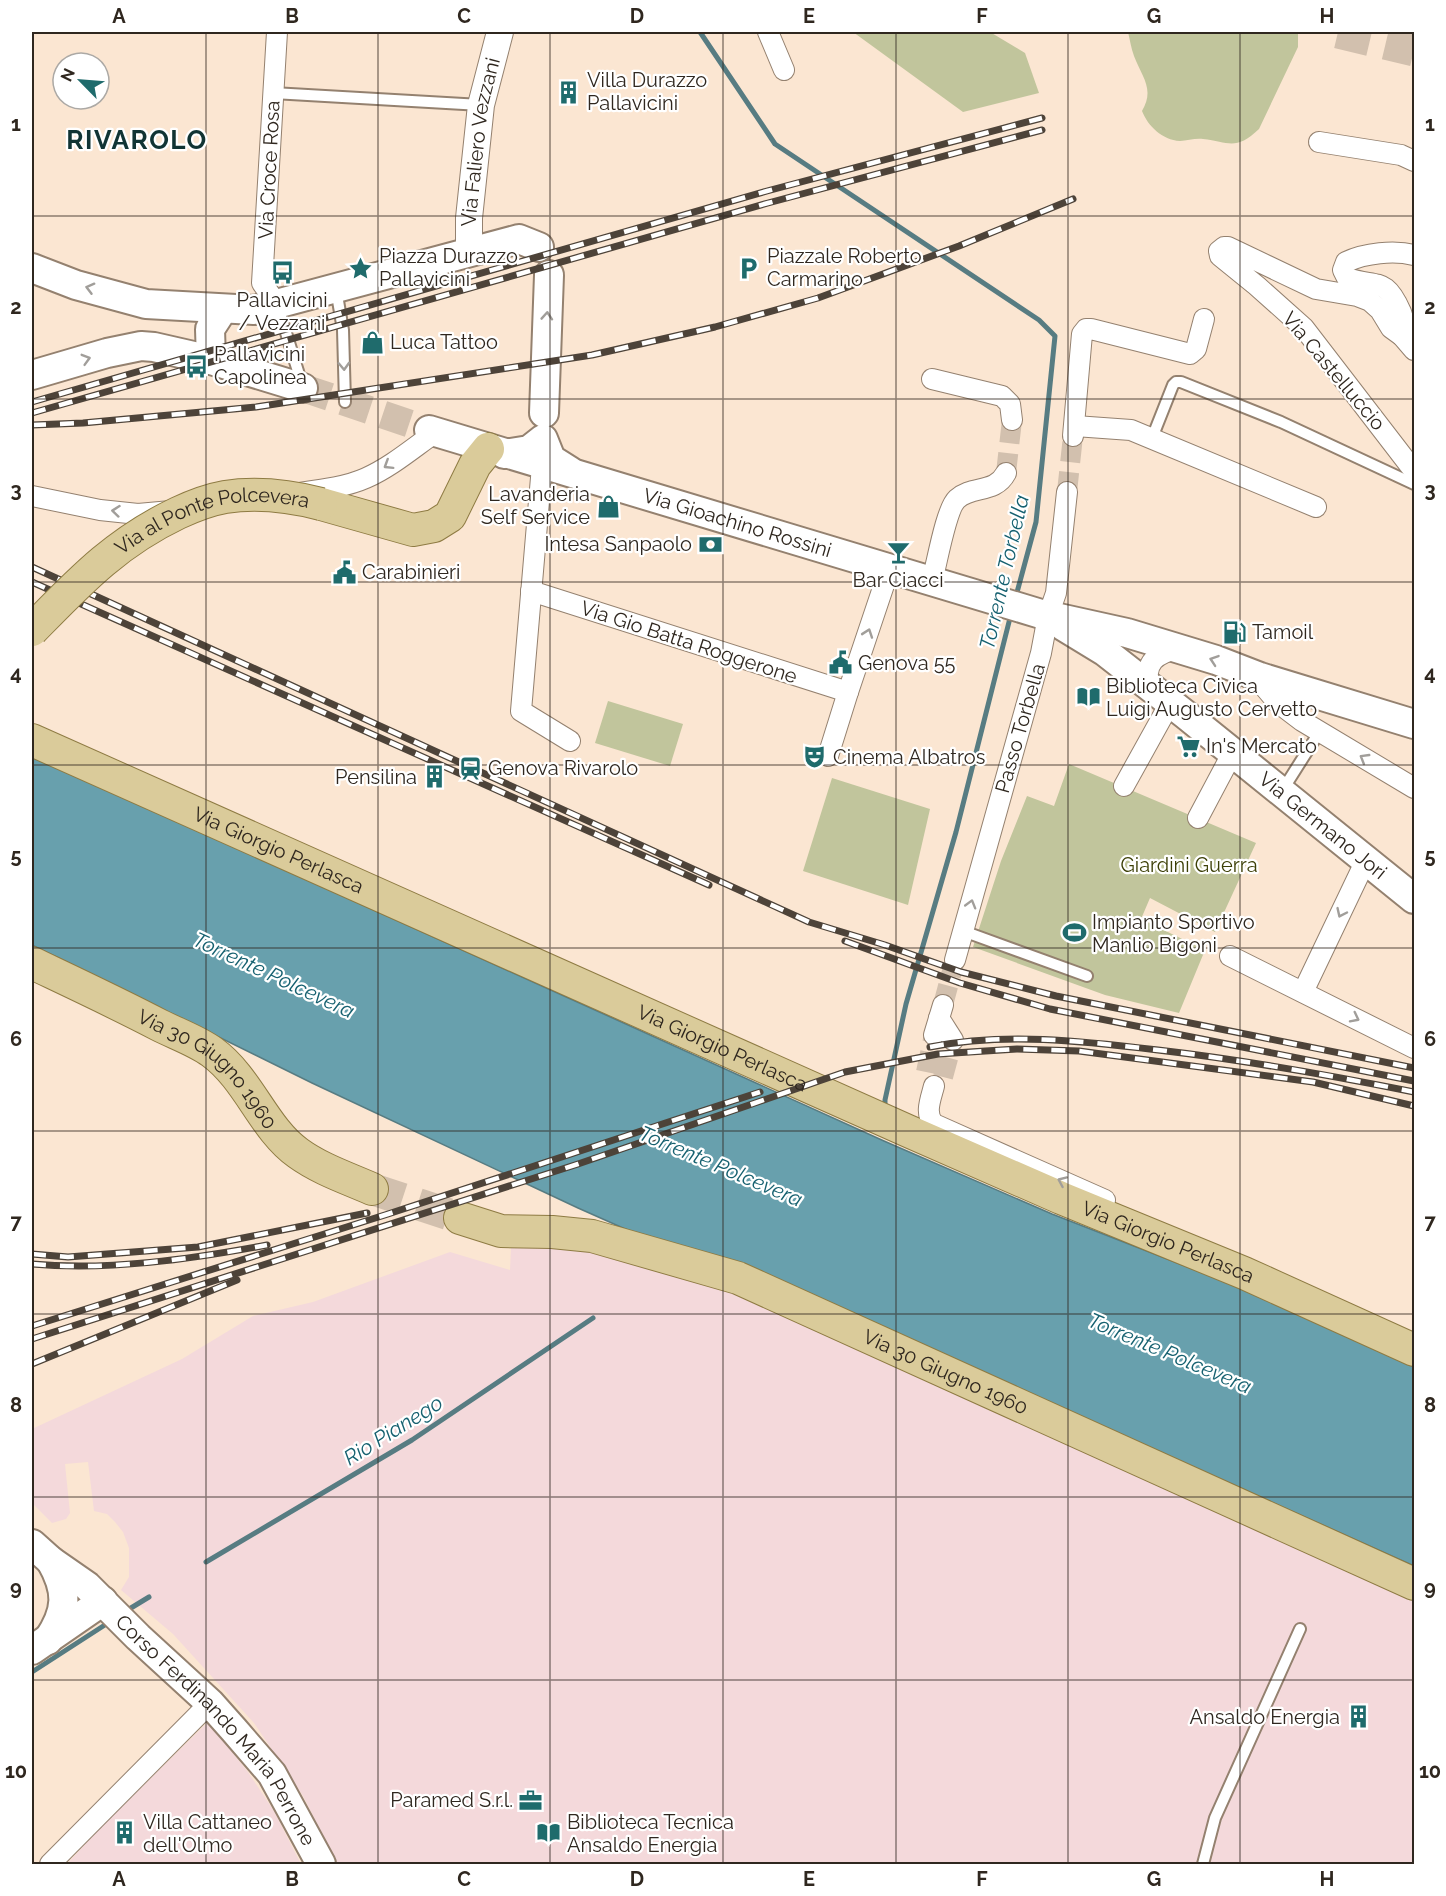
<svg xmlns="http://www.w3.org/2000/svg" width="1446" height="1896" font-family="Raleway,sans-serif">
<rect width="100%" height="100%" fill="#fbe6d2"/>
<g fill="#f4d9db">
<polygon points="587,1247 724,1290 1414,1598 1414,1864 337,1864 303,1796 254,1723 173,1634 121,1590 129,1577 129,1548 123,1532 115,1522 107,1514 94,1511 88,1462 65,1464 70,1513 66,1519 52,1523 32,1503 32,1429 182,1359 253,1316 313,1302 450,1252 510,1270 511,1248"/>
<polygon points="208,1722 248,1772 274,1811 301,1864 67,1864 103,1825"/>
</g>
<g fill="#c1c59c">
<polygon points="853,32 990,32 1025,53 1039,93 963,112"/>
<path d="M1128,32H1298V47L1259,129C1236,151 1229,142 1203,139C1195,138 1187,141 1180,141C1162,140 1148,126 1142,111C1155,89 1142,77 1134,56C1131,48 1130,40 1128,32Z"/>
<polygon points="608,701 683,724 670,766 595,743"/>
<polygon points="1069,764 1256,843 1215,932 1150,898 1141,919 1205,950 1179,1013 1105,995 973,947 1001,861 1027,796 1054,806"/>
<polygon points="832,778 930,809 908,905 803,871"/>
</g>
<polygon fill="#68a0ad" stroke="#577c82" stroke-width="1.5" points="32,755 884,1141 1052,1214 1254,1293 1414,1365 1414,1566 981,1372 650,1240 578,1208 312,1083 32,945"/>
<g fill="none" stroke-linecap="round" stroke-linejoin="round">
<g stroke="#577c82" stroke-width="5">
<polyline points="700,32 775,144 1039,320 1055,336 1036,522 1016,596"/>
<polyline points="885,1110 885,1100 906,1004 956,832 1011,614"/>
<polyline points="206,1562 412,1440 593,1318"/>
<polyline points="126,1611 149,1597"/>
<polyline points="32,1672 111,1621"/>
</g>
<g stroke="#d2c0ae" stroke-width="20" stroke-dasharray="20 10" stroke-linecap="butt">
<polyline points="1006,473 1012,420"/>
<polyline points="1067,492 1073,436"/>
<polyline points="943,1005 955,960"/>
<polyline points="926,1072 934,1035"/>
<polyline points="943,1077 953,1040"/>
</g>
<polyline stroke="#d2c0ae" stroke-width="28" stroke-dasharray="28 14" stroke-linecap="butt" points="303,388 429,430"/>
<polyline stroke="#d2c0ae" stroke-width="32" stroke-dasharray="32 16" stroke-linecap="butt" points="372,1189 460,1218"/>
<polyline stroke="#d2c0ae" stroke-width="33" stroke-dasharray="33 16" stroke-linecap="butt" points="1338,32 1414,50"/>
<defs>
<g id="service">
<polyline points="273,93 481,105"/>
<polyline points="336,289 343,330 345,402"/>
<polyline points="277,304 302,384"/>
<polyline points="1152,438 1173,385 1176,382 1181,382 1281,422 1414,484"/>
<polyline points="1282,791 1320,731"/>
<polyline points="963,931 1087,976"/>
<polyline points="1203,1864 1215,1818 1300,1629"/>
</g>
<g id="minor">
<polyline points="768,32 784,70"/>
<polyline points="1319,142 1401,155 1414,161"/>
<polyline points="277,304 262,283 277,32"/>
<path d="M1402,336C1406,327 1404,321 1401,312C1385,276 1378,288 1347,278L1343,270L1346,262C1365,253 1394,250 1414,255"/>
<polyline points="1414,350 1402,336 1391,328 1380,310 1370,301 1357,296 1316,289 1228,247 1224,247 1219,251 1220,256 1257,286 1304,328 1414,471"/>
<polyline points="932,379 1002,396 1010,404 1012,420"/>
<polyline points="1075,426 1131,430 1316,507"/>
<polyline points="1073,436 1082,334 1086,329 1091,329 1190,354 1196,349 1204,319"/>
<polyline points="542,466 521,711 570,741"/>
<path d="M298,493C320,490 346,487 366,478C391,467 413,448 436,432"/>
<polyline points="32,496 100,510 138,514 171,511"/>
<path d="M932,581C937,563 946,509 957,499C972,485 995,494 1006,473"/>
<polyline points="531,591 848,692 890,567"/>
<polyline points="1260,677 1266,689 1277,702 1302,721 1414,788"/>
<path d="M1148,687C1145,661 1155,655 1178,648"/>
<polyline points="828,756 848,692"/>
<polyline points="1124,786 1170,703"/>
<polyline points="1198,818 1233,752"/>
<polyline points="1230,956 1414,1048"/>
<polyline points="955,960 1041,653 1048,616 1056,593 1067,492"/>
<polyline points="1303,992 1366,860"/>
<polyline points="939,1018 953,1040"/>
<polyline points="934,1035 943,1005"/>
<path d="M934,1086C931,1098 924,1114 934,1124L1105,1200"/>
<polyline points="50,1864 210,1703"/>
</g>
<g id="tertiary">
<path id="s1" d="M469,252V218L481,105L500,32"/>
</g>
<g id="secondary">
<polyline points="32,268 76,285 146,304 254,310 519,239 539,247"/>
<polyline points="211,360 210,329 223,309"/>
<polyline points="32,375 107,353 141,346 154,347 211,360 303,388"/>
<polyline points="544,413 549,275"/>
<path id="s2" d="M429,430L1041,614L1127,633L1216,660L1260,677L1414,724"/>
<polyline points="504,454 529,450 543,439 551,459 570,471"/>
<path id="s3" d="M1063,626L1104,651L1186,715L1414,899"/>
<path id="s4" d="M32,1544L51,1561L87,1586L138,1637L210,1703L234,1730L272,1774L321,1864"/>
<path d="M48,1640C68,1610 68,1591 51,1561"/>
<polyline points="32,1650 103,1601"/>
</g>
<g id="primary">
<polyline points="321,504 413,530 434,526 450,516 475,465 488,449"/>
<path id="s5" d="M32,740L908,1131L1061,1198L1244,1273L1414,1350"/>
<path id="s6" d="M32,963C74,983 117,1003 159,1025C177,1034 197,1041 212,1052C249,1079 263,1128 298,1153C320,1169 347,1178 372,1189"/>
<path id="s7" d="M460,1218L501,1231L552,1232L592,1236L738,1278L1414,1584"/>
</g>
</defs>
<use href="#service" stroke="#94816f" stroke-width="14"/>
<use href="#minor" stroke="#94816f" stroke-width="22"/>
<use href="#tertiary" stroke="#94816f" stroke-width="28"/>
<use href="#secondary" stroke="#94816f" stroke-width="32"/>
<use href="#primary" stroke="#8e7b43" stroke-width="34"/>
<use href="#service" stroke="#fff" stroke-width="10"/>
<use href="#minor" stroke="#fff" stroke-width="20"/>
<use href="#tertiary" stroke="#fff" stroke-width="26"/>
<use href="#secondary" stroke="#fff" stroke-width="28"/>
<use href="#primary" stroke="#dacb9a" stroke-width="32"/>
<defs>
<g id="rail">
<polyline points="32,402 767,191 1042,118"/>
<polyline points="32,413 768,203 1042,130"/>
<polyline points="32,425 83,423 256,407 592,355 715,327 818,298 959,246 1073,199"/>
<polyline points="32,567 809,922 885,945 961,972 1056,996 1414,1068"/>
<polyline points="32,582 709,885"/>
<polyline points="845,941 960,983 1050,1009 1414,1081"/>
<path d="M930,1047C1005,1032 1082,1041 1158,1050C1244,1060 1329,1075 1414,1092"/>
<polyline points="32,1254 68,1257 198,1247 367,1213"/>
<path d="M32,1264C108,1271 192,1259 267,1245"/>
<polyline points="32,1326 388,1214 760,1092"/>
<polyline points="32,1339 578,1164 845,1072 938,1054 1017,1049 1079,1051 1313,1082 1414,1106"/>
<polyline points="32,1364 237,1280"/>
</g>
</defs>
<use href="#rail" stroke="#4d4339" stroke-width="7"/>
<use href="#rail" stroke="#fff" stroke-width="4.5" stroke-dasharray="14" stroke-linecap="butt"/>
<defs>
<g id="primary-bridge">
<path id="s8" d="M32,630C79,582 115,543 178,513C193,506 208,500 225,497C257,492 290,496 321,504"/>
</g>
</defs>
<use href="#primary-bridge" stroke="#8e7b43" stroke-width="34" stroke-linecap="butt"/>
<use href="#primary-bridge" stroke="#dacb9a" stroke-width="32"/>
</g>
<defs><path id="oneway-chevron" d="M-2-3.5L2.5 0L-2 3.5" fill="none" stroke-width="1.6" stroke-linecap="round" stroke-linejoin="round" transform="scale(1.5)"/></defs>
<g stroke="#a19e9a">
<use href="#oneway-chevron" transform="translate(90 288) rotate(-165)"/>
<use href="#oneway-chevron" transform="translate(547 316) rotate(-86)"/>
<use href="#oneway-chevron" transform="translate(86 359) rotate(-16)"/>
<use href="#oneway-chevron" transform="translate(344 366) rotate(88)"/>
<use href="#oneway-chevron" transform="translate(388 465) rotate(148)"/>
<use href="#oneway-chevron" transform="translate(116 511) rotate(-174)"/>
<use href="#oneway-chevron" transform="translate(868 633) rotate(-71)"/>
<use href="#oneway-chevron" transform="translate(1214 660) rotate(-161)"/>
<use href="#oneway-chevron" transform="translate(1364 758) rotate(-149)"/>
<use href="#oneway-chevron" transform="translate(971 904) rotate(-74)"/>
<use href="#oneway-chevron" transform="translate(1341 913) rotate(115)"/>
<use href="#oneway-chevron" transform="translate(1355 1018) rotate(27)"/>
<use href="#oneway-chevron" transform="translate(1062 1181) rotate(-156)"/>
</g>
<path fill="none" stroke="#2f271f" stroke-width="1.5" stroke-opacity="0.55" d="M206,32V1864M378,32V1864M550,32V1864M723,32V1864M896,32V1864M1068,32V1864M1240,32V1864M32,216H1414M32,399H1414M32,582H1414M32,765H1414M32,948H1414M32,1131H1414M32,1314H1414M32,1497H1414M32,1680H1414"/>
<defs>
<symbol id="building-bare" viewBox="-9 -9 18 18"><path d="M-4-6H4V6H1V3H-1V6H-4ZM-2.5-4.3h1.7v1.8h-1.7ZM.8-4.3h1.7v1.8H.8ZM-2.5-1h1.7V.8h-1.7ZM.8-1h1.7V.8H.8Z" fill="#1f6b6c" stroke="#fff" stroke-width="2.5" paint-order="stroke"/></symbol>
<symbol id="sight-bare" viewBox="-9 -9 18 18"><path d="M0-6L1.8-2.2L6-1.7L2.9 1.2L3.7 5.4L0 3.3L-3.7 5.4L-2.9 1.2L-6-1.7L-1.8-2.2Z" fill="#1f6b6c" stroke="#fff" stroke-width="2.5" paint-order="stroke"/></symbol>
<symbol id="parking-bare" viewBox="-9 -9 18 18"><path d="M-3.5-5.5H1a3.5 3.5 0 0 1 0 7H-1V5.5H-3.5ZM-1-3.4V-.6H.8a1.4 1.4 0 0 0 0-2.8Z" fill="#1f6b6c" stroke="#fff" stroke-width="2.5" paint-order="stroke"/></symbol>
<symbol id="bus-bare" viewBox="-9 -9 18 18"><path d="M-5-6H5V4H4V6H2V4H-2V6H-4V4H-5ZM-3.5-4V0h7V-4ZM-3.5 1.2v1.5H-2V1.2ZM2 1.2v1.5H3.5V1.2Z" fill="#1f6b6c" stroke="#fff" stroke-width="2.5" paint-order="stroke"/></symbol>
<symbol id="shop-bare" viewBox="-9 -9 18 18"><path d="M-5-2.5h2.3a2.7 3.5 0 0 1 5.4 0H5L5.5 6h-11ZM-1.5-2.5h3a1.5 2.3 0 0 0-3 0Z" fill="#1f6b6c" stroke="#fff" stroke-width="2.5" paint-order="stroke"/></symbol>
<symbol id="bank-bare" viewBox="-9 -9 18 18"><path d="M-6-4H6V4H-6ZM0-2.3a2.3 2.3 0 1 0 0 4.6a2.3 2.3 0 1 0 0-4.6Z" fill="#1f6b6c" stroke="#fff" stroke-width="2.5" paint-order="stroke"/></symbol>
<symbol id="bar-bare" viewBox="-9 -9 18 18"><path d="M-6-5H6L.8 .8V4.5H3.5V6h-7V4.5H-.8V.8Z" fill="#1f6b6c" stroke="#fff" stroke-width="2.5" paint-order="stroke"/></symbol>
<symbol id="civic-bare" viewBox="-9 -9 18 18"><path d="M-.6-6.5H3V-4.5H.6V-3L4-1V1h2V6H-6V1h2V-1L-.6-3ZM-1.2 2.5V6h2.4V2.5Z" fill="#1f6b6c" stroke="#fff" stroke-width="2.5" paint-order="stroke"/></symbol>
<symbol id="fuel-bare" viewBox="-9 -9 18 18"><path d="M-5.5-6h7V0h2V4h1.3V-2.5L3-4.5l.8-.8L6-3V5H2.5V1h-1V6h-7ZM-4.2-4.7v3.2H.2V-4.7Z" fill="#1f6b6c" stroke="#fff" stroke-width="2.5" paint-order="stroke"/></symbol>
<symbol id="library-bare" viewBox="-9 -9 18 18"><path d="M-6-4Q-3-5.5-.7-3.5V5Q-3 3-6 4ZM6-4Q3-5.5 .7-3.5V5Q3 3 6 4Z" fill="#1f6b6c" stroke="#fff" stroke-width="2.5" paint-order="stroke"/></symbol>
<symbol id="supermarket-bare" viewBox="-9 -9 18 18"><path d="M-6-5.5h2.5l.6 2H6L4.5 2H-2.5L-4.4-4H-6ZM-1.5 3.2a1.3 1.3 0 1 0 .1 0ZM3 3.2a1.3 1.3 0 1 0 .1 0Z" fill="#1f6b6c" stroke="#fff" stroke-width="2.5" paint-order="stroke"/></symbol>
<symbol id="theatre-bare" viewBox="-9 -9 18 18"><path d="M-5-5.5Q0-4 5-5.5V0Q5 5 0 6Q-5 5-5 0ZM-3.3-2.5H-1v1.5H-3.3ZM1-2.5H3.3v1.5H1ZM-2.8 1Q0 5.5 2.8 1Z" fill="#1f6b6c" stroke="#fff" stroke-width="2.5" paint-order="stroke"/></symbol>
<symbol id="station-bare" viewBox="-9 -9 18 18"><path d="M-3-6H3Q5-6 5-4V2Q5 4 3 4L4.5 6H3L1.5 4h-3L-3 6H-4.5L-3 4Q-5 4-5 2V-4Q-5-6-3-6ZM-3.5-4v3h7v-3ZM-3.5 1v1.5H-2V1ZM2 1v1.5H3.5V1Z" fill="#1f6b6c" stroke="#fff" stroke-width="2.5" paint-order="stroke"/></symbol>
<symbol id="stadium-bare" viewBox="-9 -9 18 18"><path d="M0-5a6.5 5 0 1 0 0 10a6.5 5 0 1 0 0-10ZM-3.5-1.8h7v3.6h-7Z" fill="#1f6b6c" stroke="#fff" stroke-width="2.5" paint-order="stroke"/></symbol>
<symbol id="office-bare" viewBox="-9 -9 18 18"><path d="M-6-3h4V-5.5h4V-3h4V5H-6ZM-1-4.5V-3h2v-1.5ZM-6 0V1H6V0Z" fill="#1f6b6c" stroke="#fff" stroke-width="2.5" paint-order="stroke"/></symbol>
</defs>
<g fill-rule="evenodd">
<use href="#building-bare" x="552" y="76" width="33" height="33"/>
<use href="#sight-bare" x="344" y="252" width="33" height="33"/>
<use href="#parking-bare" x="732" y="252" width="33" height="33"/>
<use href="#bus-bare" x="266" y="256" width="33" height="33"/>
<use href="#shop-bare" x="356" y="326" width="33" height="33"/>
<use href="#bus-bare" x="180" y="350" width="33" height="33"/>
<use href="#shop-bare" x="592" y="490" width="33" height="33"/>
<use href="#bank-bare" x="694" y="528" width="33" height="33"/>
<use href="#bar-bare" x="882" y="536" width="33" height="33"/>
<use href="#civic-bare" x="328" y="556" width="33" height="33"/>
<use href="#fuel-bare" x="1218" y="616" width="33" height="33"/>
<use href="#civic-bare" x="824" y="646" width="33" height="33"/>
<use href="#library-bare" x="1072" y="680" width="33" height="33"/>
<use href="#supermarket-bare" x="1172" y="730" width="33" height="33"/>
<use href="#theatre-bare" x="798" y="740" width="33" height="33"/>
<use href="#station-bare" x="454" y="752" width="33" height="33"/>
<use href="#building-bare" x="418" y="760" width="33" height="33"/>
<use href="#stadium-bare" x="1058" y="916" width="33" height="33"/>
<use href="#building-bare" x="1342" y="1700" width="33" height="33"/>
<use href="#office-bare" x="514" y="1784" width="33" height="33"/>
<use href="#building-bare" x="108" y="1816" width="33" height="33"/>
<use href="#library-bare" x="532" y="1816" width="33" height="33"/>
</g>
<g text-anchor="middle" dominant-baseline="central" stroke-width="4.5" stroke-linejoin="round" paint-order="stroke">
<g font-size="20" fill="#2f271f" stroke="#fff" text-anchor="start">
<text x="587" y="80">Villa Durazzo<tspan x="587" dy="23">Pallavicini</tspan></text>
<text x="379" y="256">Piazza Durazzo<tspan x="379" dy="23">Pallavicini</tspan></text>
<text x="767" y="256">Piazzale Roberto<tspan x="767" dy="23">Carmarino</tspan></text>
<text x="282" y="300" text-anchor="middle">Pallavicini<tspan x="282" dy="23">/ Vezzani</tspan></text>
<text x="390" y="342">Luca Tattoo</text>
<text x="214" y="354">Pallavicini<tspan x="214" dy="23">Capolinea</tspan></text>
<text x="590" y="494" text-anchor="end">Lavanderia<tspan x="590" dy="23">Self Service</tspan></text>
<text x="692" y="544" text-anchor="end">Intesa Sanpaolo</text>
<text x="362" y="572">Carabinieri</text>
<text x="898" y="580" text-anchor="middle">Bar Ciacci</text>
<text x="1252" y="632">Tamoil</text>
<text x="858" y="663">Genova 55</text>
<text x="1106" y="686">Biblioteca Civica<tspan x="1106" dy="23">Luigi Augusto Cervetto</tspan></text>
<text x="1206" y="746">In's Mercato</text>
<text x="833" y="757">Cinema Albatros</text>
<text x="488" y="768">Genova Rivarolo</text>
<text x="417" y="777" text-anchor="end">Pensilina</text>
<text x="1092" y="922">Impianto Sportivo<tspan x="1092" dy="23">Manlio Bigoni</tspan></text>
<text x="1340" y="1717" text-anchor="end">Ansaldo Energia</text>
<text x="513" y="1800" text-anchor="end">Paramed S.r.l.</text>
<text x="143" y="1822">Villa Cattaneo<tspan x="143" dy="23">dell'Olmo</tspan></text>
<text x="567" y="1822">Biblioteca Tecnica<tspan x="567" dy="23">Ansaldo Energia</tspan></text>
</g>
<g font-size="20" fill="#2f271f" stroke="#fff">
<text stroke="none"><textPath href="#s1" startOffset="111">Via Faliero Vezzani</textPath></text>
<text transform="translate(269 170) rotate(-87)">Via Croce Rosa</text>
<text transform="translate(1334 371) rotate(50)">Via Castelluccio</text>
<text stroke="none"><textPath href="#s2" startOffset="322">Via Gioachino Rossini</textPath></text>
<text stroke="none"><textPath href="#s8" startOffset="220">Via al Ponte Polcevera</textPath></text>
<text transform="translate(689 642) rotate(18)">Via Gio Batta Roggerone</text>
<text transform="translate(1020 728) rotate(-74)">Passo Torbella</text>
<text stroke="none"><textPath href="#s3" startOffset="328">Via Germano Jori</textPath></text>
<text stroke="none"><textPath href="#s5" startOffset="270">Via Giorgio Perlasca</textPath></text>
<text stroke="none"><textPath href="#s5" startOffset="756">Via Giorgio Perlasca</textPath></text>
<text stroke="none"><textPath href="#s6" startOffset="208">Via 30 Giugno 1960</textPath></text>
<text stroke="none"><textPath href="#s5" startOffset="1242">Via Giorgio Perlasca</textPath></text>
<text stroke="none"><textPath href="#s7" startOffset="514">Via 30 Giugno 1960</textPath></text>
<text stroke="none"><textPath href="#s4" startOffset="264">Corso Ferdinando Maria Perrone</textPath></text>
</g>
<g font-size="20" fill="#3c3f06" stroke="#fff">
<text x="1189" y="865">Giardini Guerra</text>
</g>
<g font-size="21" font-style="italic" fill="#166170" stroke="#fff">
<text transform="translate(1004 572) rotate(-77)">Torrente Torbella</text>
<text transform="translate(274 975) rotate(25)">Torrente Polcevera</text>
<text transform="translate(721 1166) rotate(23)">Torrente Polcevera</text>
<text transform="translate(1170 1353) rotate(23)">Torrente Polcevera</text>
<text transform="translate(393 1430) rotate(-32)">Rio Pianego</text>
</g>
<g font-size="26" font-weight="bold" letter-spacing="1.5" fill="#113434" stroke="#fff">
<text x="137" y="140">RIVAROLO</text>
</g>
</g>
<rect width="1446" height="1896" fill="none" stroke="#ffffff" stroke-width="66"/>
<g transform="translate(81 81) rotate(295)"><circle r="28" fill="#ffffff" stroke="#aca9a5" stroke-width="1.5"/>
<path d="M0-4.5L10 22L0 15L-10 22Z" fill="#1f6b6c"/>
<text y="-9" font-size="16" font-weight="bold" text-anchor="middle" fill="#2f271f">N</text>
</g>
<rect x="33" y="33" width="1380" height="1830" fill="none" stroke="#2f271f" stroke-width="2"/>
<g font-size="20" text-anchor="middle" font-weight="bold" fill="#2f271f">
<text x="119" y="23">A</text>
<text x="292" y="23">B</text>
<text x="464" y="23">C</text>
<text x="637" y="23">D</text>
<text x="809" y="23">E</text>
<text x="982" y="23">F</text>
<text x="1154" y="23">G</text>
<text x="1327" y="23">H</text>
<text x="16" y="131">1</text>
<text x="1430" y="131">1</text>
<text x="16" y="314">2</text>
<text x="1430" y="314">2</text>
<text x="16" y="497">3</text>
<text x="1430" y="497">3</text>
<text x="16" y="680">4</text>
<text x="1430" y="680">4</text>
<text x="16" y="863">5</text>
<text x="1430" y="863">5</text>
<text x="16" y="1046">6</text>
<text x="1430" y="1046">6</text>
<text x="16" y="1229">7</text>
<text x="1430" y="1229">7</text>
<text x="16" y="1412">8</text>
<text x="1430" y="1412">8</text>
<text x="16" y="1595">9</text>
<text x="1430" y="1595">9</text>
<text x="16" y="1778">10</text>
<text x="1430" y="1778">10</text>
<text x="119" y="1886">A</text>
<text x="292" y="1886">B</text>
<text x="464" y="1886">C</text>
<text x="637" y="1886">D</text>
<text x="809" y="1886">E</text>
<text x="982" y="1886">F</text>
<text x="1154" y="1886">G</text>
<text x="1327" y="1886">H</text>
</g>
</svg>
